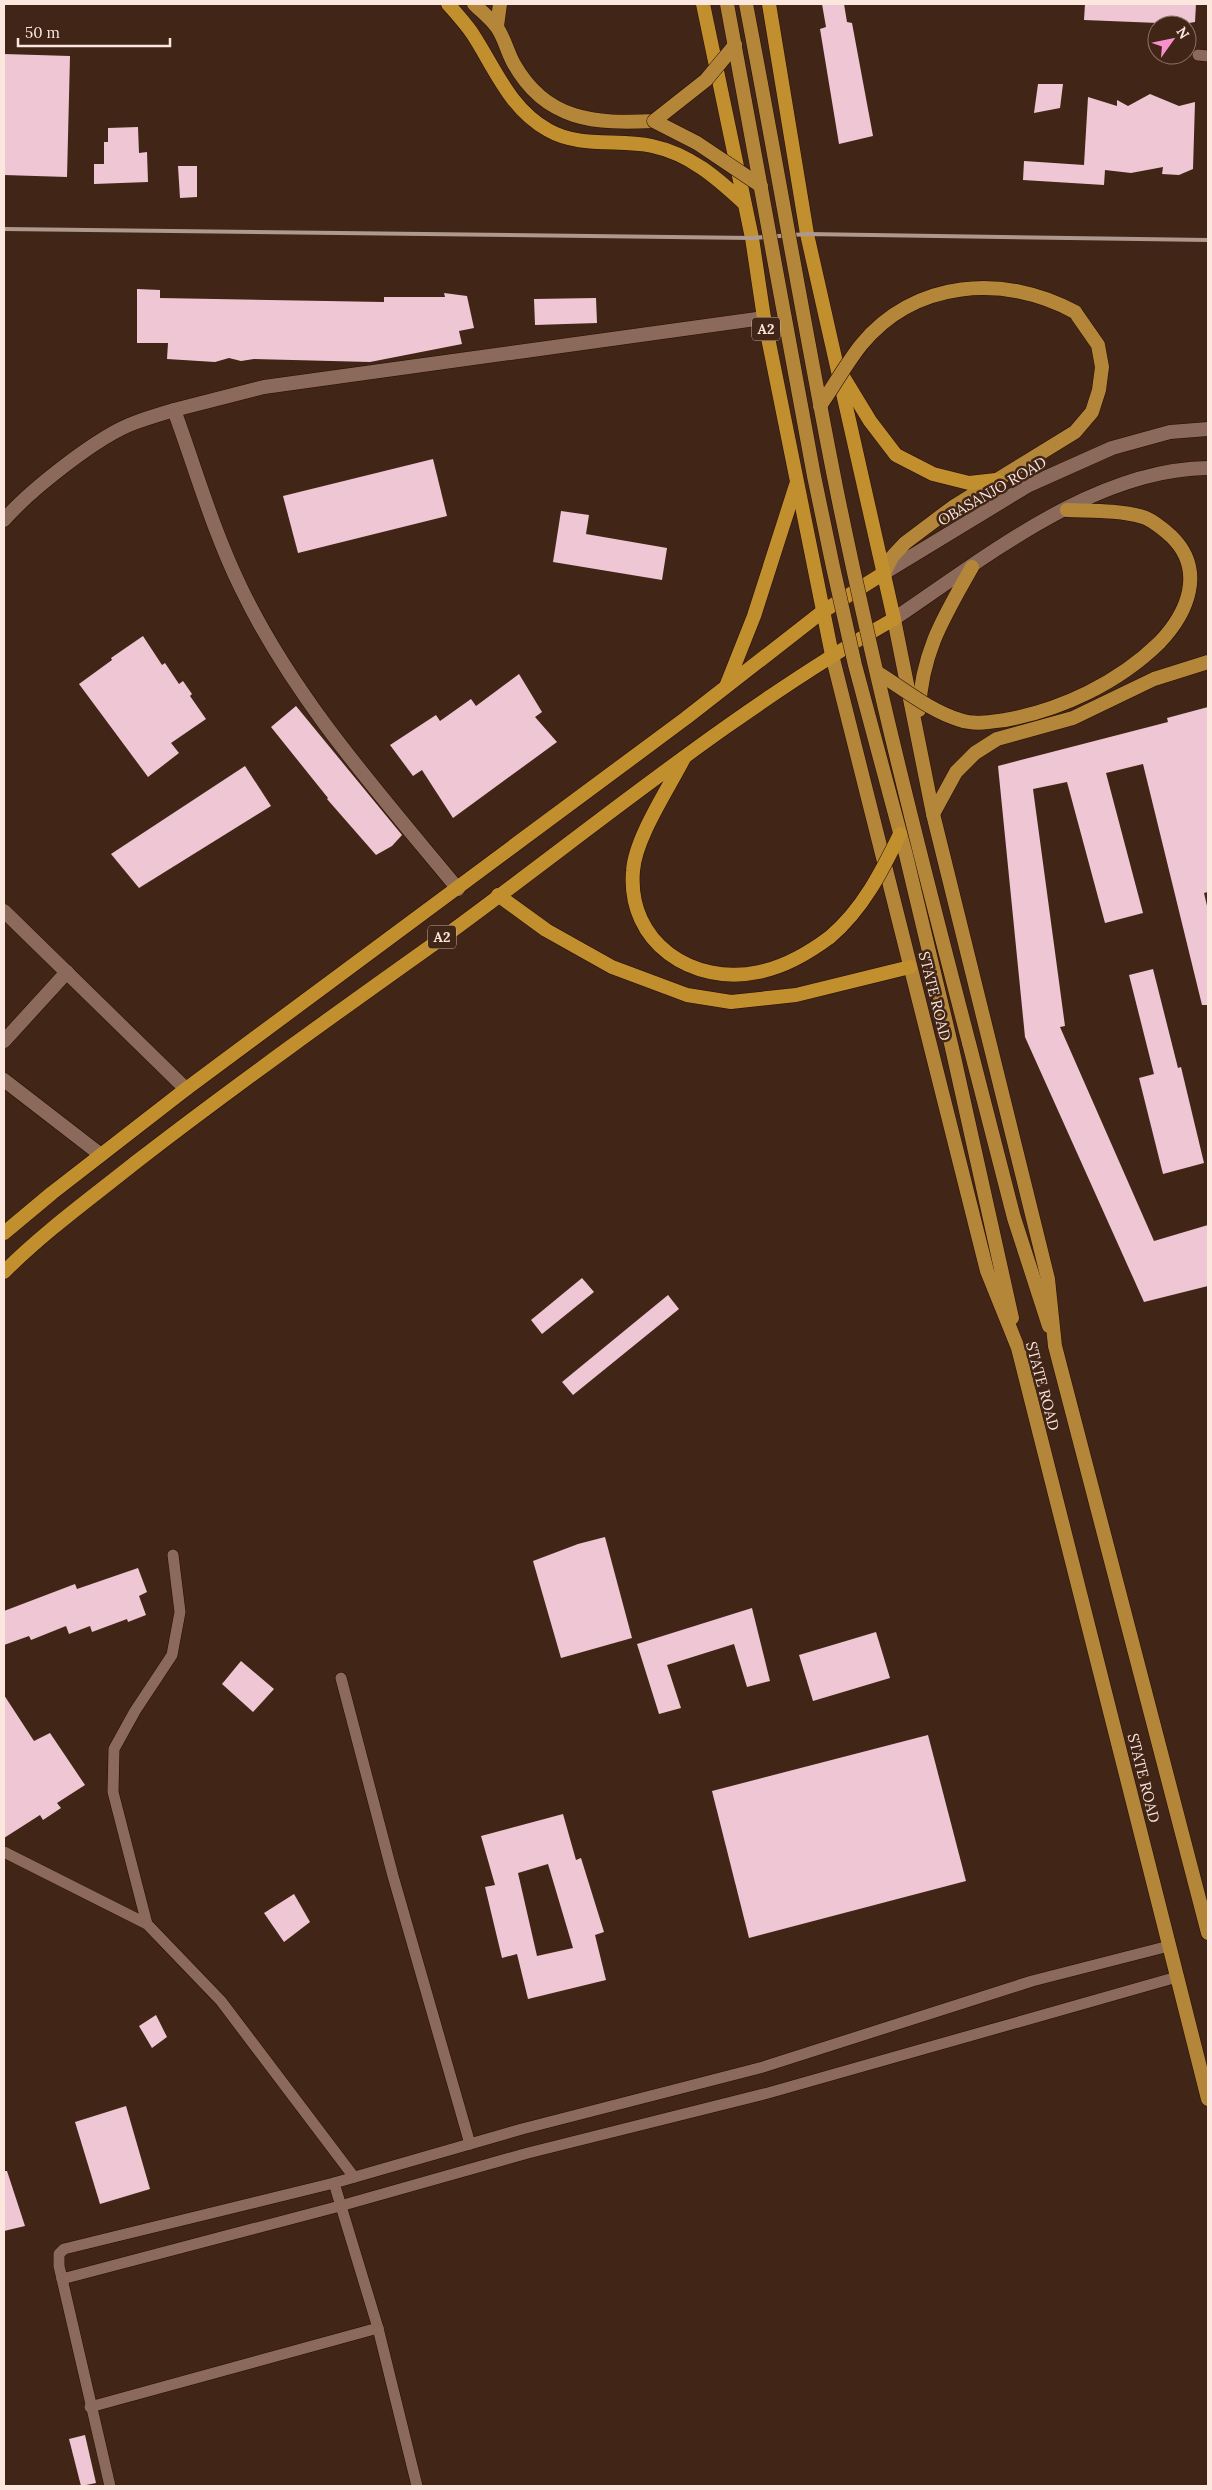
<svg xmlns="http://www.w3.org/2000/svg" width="1212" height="2490" font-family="Lora,serif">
<rect width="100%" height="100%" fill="#412517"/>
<g fill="#efc6d3" fill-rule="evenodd">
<polygon points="822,4 844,4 847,22 852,23 873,136 839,144 820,29 826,27"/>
<polygon points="1085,4 1196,4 1195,22 1183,24 1084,20"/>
<polygon points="4,54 70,56 67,177 4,175"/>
<polygon points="1038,84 1063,84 1060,108 1034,113"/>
<polygon points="1150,94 1179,106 1195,102 1193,169 1179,175 1162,174 1163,167 1131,173 1105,170 1104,185 1023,180 1024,161 1084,165 1088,97 1117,106 1117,100 1128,106"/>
<polygon points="138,127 139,153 147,152 148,182 94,184 94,164 104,164 104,142 108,142 108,128"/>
<polygon points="178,166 197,166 197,197 180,198"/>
<polygon points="137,289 160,290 160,298 384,302 384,297 445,297 444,293 467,296 474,328 459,331 462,344 370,362 254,359 241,361 229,358 215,362 167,359 168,343 137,343"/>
<polygon points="596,298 597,323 535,325 534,299"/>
<polygon points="433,459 447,516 298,553 283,496"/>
<polygon points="561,511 589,515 586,534 667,548 662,580 553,562"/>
<polygon points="143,636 162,665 165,663 179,684 183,681 192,694 190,696 206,719 171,743 179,753 148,777 79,684 112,660 111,658"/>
<polygon points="519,674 542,712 535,717 557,742 453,818 422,770 413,776 390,745 436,715 440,721 471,699 476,706"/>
<polygon points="296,706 402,835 392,846 376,855 327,799 328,798 271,727"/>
<polygon points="1208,707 1208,892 1204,893 1208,910 1208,1005 1202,1005 1143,764 1106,773 1143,913 1105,923 1067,782 1033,789 1065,1026 1060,1027 1154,1241 1208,1225 1208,1286 1144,1302 1025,1037 998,766 1168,722 1167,718"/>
<polygon points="245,766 271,806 139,888 111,854"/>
<polygon points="1153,969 1178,1068 1181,1067 1204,1163 1163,1174 1139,1078 1154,1074 1129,975"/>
<polygon points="582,1278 594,1292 542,1334 531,1320"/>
<polygon points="668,1295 679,1309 573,1395 562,1382"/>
<polygon points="605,1537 632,1638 561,1658 533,1561 578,1544"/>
<polygon points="138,1568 147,1592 139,1596 146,1615 128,1622 127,1619 92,1632 90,1626 69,1634 66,1626 31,1640 29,1636 4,1645 4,1611 75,1584 77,1589"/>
<polygon points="752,1608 770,1681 747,1687 734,1644 667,1665 681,1708 659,1714 637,1644"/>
<polygon points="876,1632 890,1678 813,1701 799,1655"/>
<polygon points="241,1661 274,1689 253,1712 222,1684"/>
<polygon points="4,1695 34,1741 50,1733 85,1785 57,1803 61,1808 43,1820 40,1815 4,1838"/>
<polygon points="928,1735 966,1881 749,1938 712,1791"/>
<path d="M563,1814L576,1860L581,1858L604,1932L595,1935L606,1980L528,1999L517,1954L502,1958L485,1887L495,1885L481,1836ZM548,1864L573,1948L537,1956L518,1873Z"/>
<polygon points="294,1894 310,1922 284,1942 264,1913"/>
<polygon points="156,2015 167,2037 152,2048 139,2026"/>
<polygon points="126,2106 150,2189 100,2204 75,2122"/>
<polygon points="4,2171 7,2171 25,2226 4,2231"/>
<polygon points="85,2435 96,2483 81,2486 69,2439"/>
</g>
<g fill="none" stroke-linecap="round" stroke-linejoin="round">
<defs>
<g id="service">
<polyline points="1198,55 1208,56"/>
<polyline points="341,1678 393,1876 470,2144"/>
<polyline points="4,1852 147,1924 221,2001 354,2177"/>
<polyline points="147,1924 113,1792 114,1749 135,1711 172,1655 180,1612 173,1555"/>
<polyline points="334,2183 378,2328 417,2486"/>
<polyline points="62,2279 340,2206 528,2153 768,2093 1177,1977"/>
<polyline points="90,2407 378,2328"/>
<polyline points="110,2486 59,2266 59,2254 64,2249 334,2183 522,2129 763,2067 1032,1981 1169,1946"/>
</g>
<g id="minor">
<polyline points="174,410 264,387 764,318"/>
<path d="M4,520C29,491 98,436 134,423C147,418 161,414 174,410C196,470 213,531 241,588C295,700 379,793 458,889"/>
<polyline points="4,911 186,1089"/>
<polyline points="4,1041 67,972"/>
<polyline points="4,1080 101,1155"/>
</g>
<g id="secondary">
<polyline points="884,573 1029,485 1112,448 1170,432 1208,429"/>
<path d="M894,619C985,558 1094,469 1208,468"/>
</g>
<g id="primary">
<path d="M474,4C481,11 490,18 496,26C504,36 507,52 514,64C546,121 595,124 654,121"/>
<polyline points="497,26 500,4"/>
<path d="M1067,510C1091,511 1119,510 1143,517C1153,520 1163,529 1171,536C1206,570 1188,613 1159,643"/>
<polyline points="884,573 892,557 905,543 953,507 1075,432 1092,412 1099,390 1102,367 1098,345 1075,312"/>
<polyline points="894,619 933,814 1048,1279 1055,1346 1208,1933"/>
<polyline points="832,655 987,1271 1018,1348 1208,2099"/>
<path d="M919,710C922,651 944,617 972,567"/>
<polyline points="933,814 956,772 975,753 997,739 1073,718 1154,679 1208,662"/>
<polyline points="969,1043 1014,1218 1049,1326"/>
<polyline points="952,1048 1012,1318"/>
</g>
<g id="trunk">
<path d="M448,4C456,13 465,23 472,33C495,68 509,108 548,130C579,148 618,139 652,146C690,154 717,178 744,203"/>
<polyline points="703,4 752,238 764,318 832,655"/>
<polyline points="842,375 870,421 896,455 933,474 969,483 996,480"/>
<polyline points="727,684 754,616 796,485"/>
<path d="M684,758C669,788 635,838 633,871C627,943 693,986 759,972C784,967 810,952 830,937"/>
<polyline points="498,895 546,930 612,967 687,995 731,1002 796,995 910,967"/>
<polyline points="4,1233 52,1193 186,1089 686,718 822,612 884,573"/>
<path d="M4,1272C44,1232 91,1198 136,1162C237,1084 341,1010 445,936C593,828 734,710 894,619L807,234L769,4"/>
</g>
</defs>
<use href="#service" stroke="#270d02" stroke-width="12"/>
<use href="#minor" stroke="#270d02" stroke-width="15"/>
<use href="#secondary" stroke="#270d02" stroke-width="15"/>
<use href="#primary" stroke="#270d02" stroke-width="15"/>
<use href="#trunk" stroke="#270d02" stroke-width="15"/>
<use href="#service" stroke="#8c6a5b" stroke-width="11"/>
<use href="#minor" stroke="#8c6a5b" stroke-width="14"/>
<use href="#secondary" stroke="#8c6a5b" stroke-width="14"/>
<use href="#primary" stroke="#b48639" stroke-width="14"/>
<use href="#trunk" stroke="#c28f2e" stroke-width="14"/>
<polyline stroke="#af988d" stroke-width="4" points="4,229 752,238 807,234 1208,240"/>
<defs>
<g id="primary-bridge">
<polyline points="727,4 814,476 833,567 855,665 906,855 952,1048"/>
<path d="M746,4C777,165 804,326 836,487C874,674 921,859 969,1043"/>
<polyline points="735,45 706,80 654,121 697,143 761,186"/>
<path d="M820,406C834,386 846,364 861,345C914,280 1004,273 1075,312"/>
<path d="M878,673C904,689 930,711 960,720C974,725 990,722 1005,720C1061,710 1118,683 1159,643"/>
</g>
<path id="trunk-bridge" d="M830,937C863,909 882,871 900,834"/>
</defs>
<use href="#primary-bridge" stroke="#270d02" stroke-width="15" stroke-linecap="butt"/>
<use href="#trunk-bridge" stroke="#270d02" stroke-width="15" stroke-linecap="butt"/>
<use href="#primary-bridge" stroke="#b48639" stroke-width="14"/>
<use href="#trunk-bridge" stroke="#c28f2e" stroke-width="14"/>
</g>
<g text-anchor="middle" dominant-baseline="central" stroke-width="5" stroke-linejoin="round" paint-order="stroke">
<g fill="#412517" stroke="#c3ada2" stroke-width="1">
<rect x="752" y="317.5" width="28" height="23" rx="4"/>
<rect x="428" y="925.5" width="28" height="23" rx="4"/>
</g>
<g font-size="14" font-weight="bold" fill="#fbe7de">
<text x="766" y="329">A2</text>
<text x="442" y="937">A2</text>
</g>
<g font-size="15" fill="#fbe7de" stroke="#412517">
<text transform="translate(992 491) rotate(-30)">OBASANJO ROAD</text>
<text transform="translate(935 996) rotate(76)">STATE ROAD</text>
<text transform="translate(1043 1386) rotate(75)">STATE ROAD</text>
<text transform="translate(1144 1778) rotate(76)">STATE ROAD</text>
</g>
</g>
<rect width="1212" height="2490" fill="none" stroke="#fbe7de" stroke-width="10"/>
<g transform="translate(1172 40) rotate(57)"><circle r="24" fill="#412517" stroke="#8b7367"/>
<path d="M0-4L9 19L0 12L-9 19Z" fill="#f890cb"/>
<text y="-8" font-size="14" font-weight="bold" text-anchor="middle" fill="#fbe7de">N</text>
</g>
<path d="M18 38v8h152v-8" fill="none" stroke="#fbe7de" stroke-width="2.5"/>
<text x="25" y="38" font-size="15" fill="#fbe7de" stroke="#412517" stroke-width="4" paint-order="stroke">50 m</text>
</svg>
